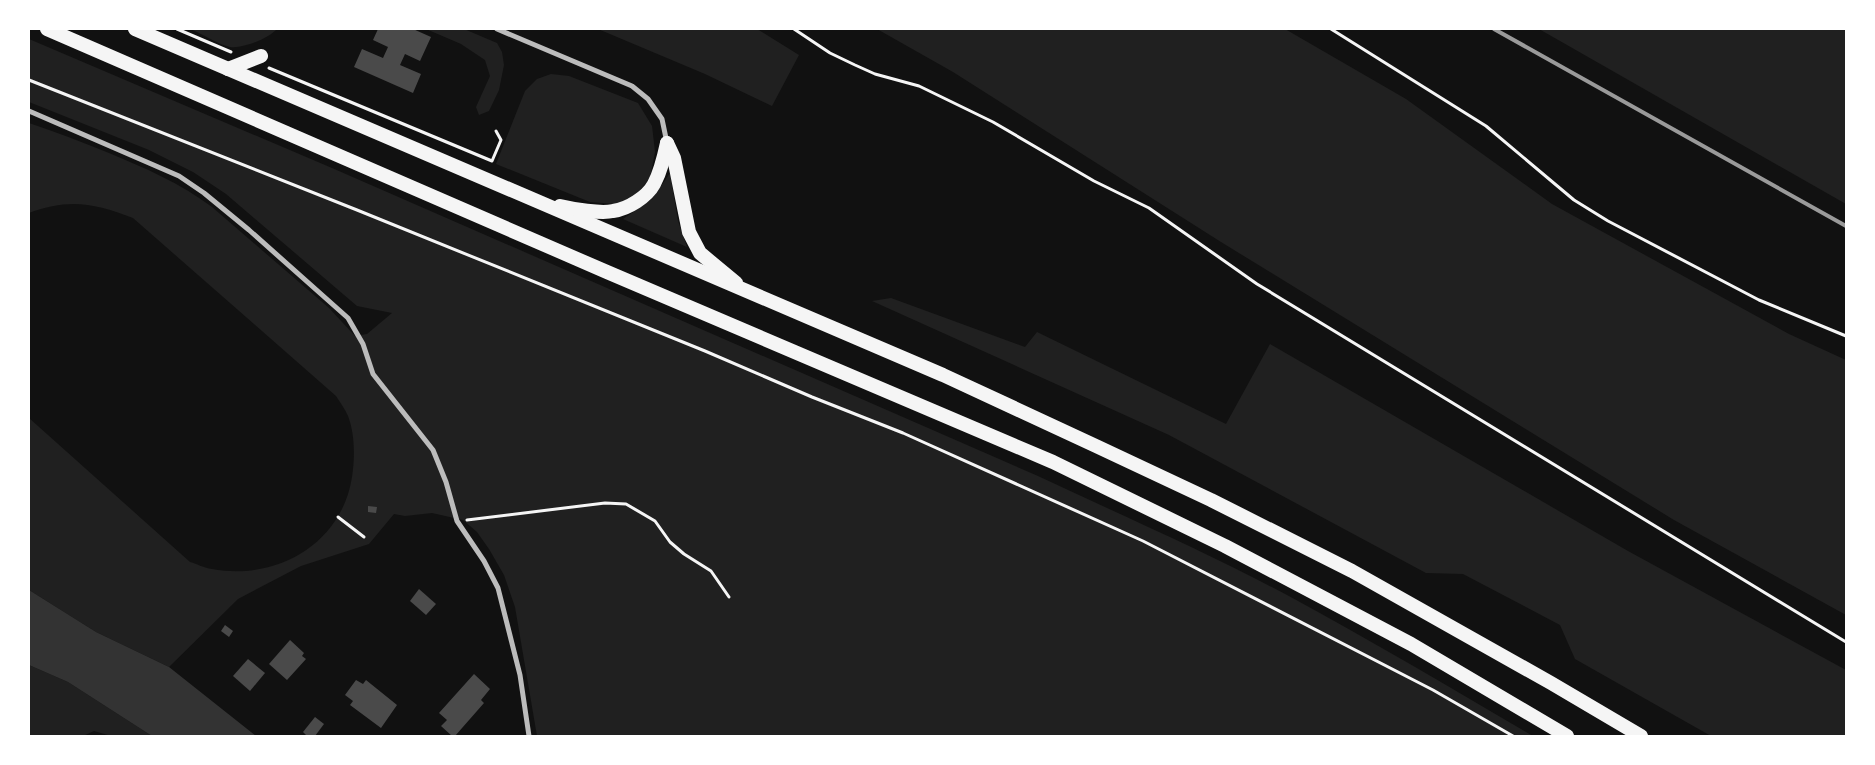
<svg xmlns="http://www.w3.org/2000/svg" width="1875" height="765" font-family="Commissioner,sans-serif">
<rect width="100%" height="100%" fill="#111"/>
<g fill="#202020">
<path d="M190,29H277C269,38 243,49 230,47C217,44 203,34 190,29Z"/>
<polygon points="426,29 464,29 497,43 502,52 504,65 499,90 489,111 479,115 476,107 490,76 485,60 461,44"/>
<polygon points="598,29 757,29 799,55 772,106 705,74"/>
<polygon points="877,29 1285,29 1406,99 1552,204 1789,334 1846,360 1846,615 1674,520 1221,242 953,72"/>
<polygon points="1539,29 1846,29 1846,204"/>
<path d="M29,39L332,168L1038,476C1121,515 1206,552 1287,595C1370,640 1451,688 1533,736H537L515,607L504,575L489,549L477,532L463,520L432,513L405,516L394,514L369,544L301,566L238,599L169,667L96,632L29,590V418L190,562C197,564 204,568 212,569C276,581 342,544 352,477C355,458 355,434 348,416C345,409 340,402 336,396L133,218C95,203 68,198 29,213V123C56,132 82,142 109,153C145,168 180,183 212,207L329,308L355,336L367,334L392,313L357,306L226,194L193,172L149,150L29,102Z"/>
<polygon points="551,74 569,76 638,103 652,126 655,152 650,178 635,196 615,204 590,202 496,164 525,91 537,79"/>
<polygon points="670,173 678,221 687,247 623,219 652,199"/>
<polygon points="891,298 1025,347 1037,332 1226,424 1270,344 1628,551 1846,670 1846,736 1711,736 1575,659 1560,625 1463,574 1426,573 1169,435 872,301"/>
<polygon points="29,665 68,682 152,736 111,736 94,731 83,736 29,736"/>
</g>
<polygon fill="#333" points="29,590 96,632 169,667 256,736 152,736 68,682 29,665"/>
<g fill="#4a4a4a">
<polygon points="378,29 413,29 431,37 420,61 405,54 400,65 421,74 413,93 354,67 362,49 383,58 388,47 373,40"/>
<polygon points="368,506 377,507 376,513 368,512"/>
<polygon points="419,589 436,604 426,615 410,601"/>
<polygon points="225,625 233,631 229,637 221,631"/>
<polygon points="290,640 304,653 302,656 306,659 287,680 269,664"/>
<polygon points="248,659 265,673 250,691 233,676"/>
<polygon points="474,674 490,689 481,700 484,703 455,736 452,736 441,726 447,720 439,713"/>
<polygon points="356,680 363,684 366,680 397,705 381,728 350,705 353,701 345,695"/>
<polygon points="315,717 324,724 315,736 307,736 303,732"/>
</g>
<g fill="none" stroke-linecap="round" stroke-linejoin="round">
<g stroke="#f5f5f5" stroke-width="3">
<polyline points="177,29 231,52"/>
<polyline points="794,29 830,53 855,65 875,74 919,86 993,122 1094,181 1149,208 1257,284 1846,642"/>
<polyline points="1331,29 1486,126 1574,200 1608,221 1759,300 1846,336"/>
<polyline points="269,68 492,161 501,140 496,131"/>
<polyline points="29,80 357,210 705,351 812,397 903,433 1143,541 1433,690 1513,736"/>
<polyline points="338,517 364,537"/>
<polyline points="467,520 605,503 626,504 655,521 670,542 684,554 711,571 729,597"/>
</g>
<g stroke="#bcbcbc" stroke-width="5">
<polyline points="497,29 632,86 648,99 662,119 667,143"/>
<polyline points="29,111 179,176 204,193 249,230 348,318 363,344 373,374 433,450 446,482 457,521 484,561 498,588 520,675 529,736"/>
</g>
<g stroke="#f5f5f5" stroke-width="14">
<polyline points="47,29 607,272 1053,462 1225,546 1411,644 1567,736"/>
<polyline points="135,29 943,375 1096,446 1211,500 1352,571 1551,683 1641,736"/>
<polyline points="228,69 261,56"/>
<polyline points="667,143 674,158 689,232 700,253 736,283"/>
<path d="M560,206C573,209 601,214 613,211C628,209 647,197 654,184C661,171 664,157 667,143"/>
</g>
<polyline stroke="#9a9a9a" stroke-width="4" points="1494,29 1846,226"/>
</g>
<rect width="1875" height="765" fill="none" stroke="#ffffff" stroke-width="60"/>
</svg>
